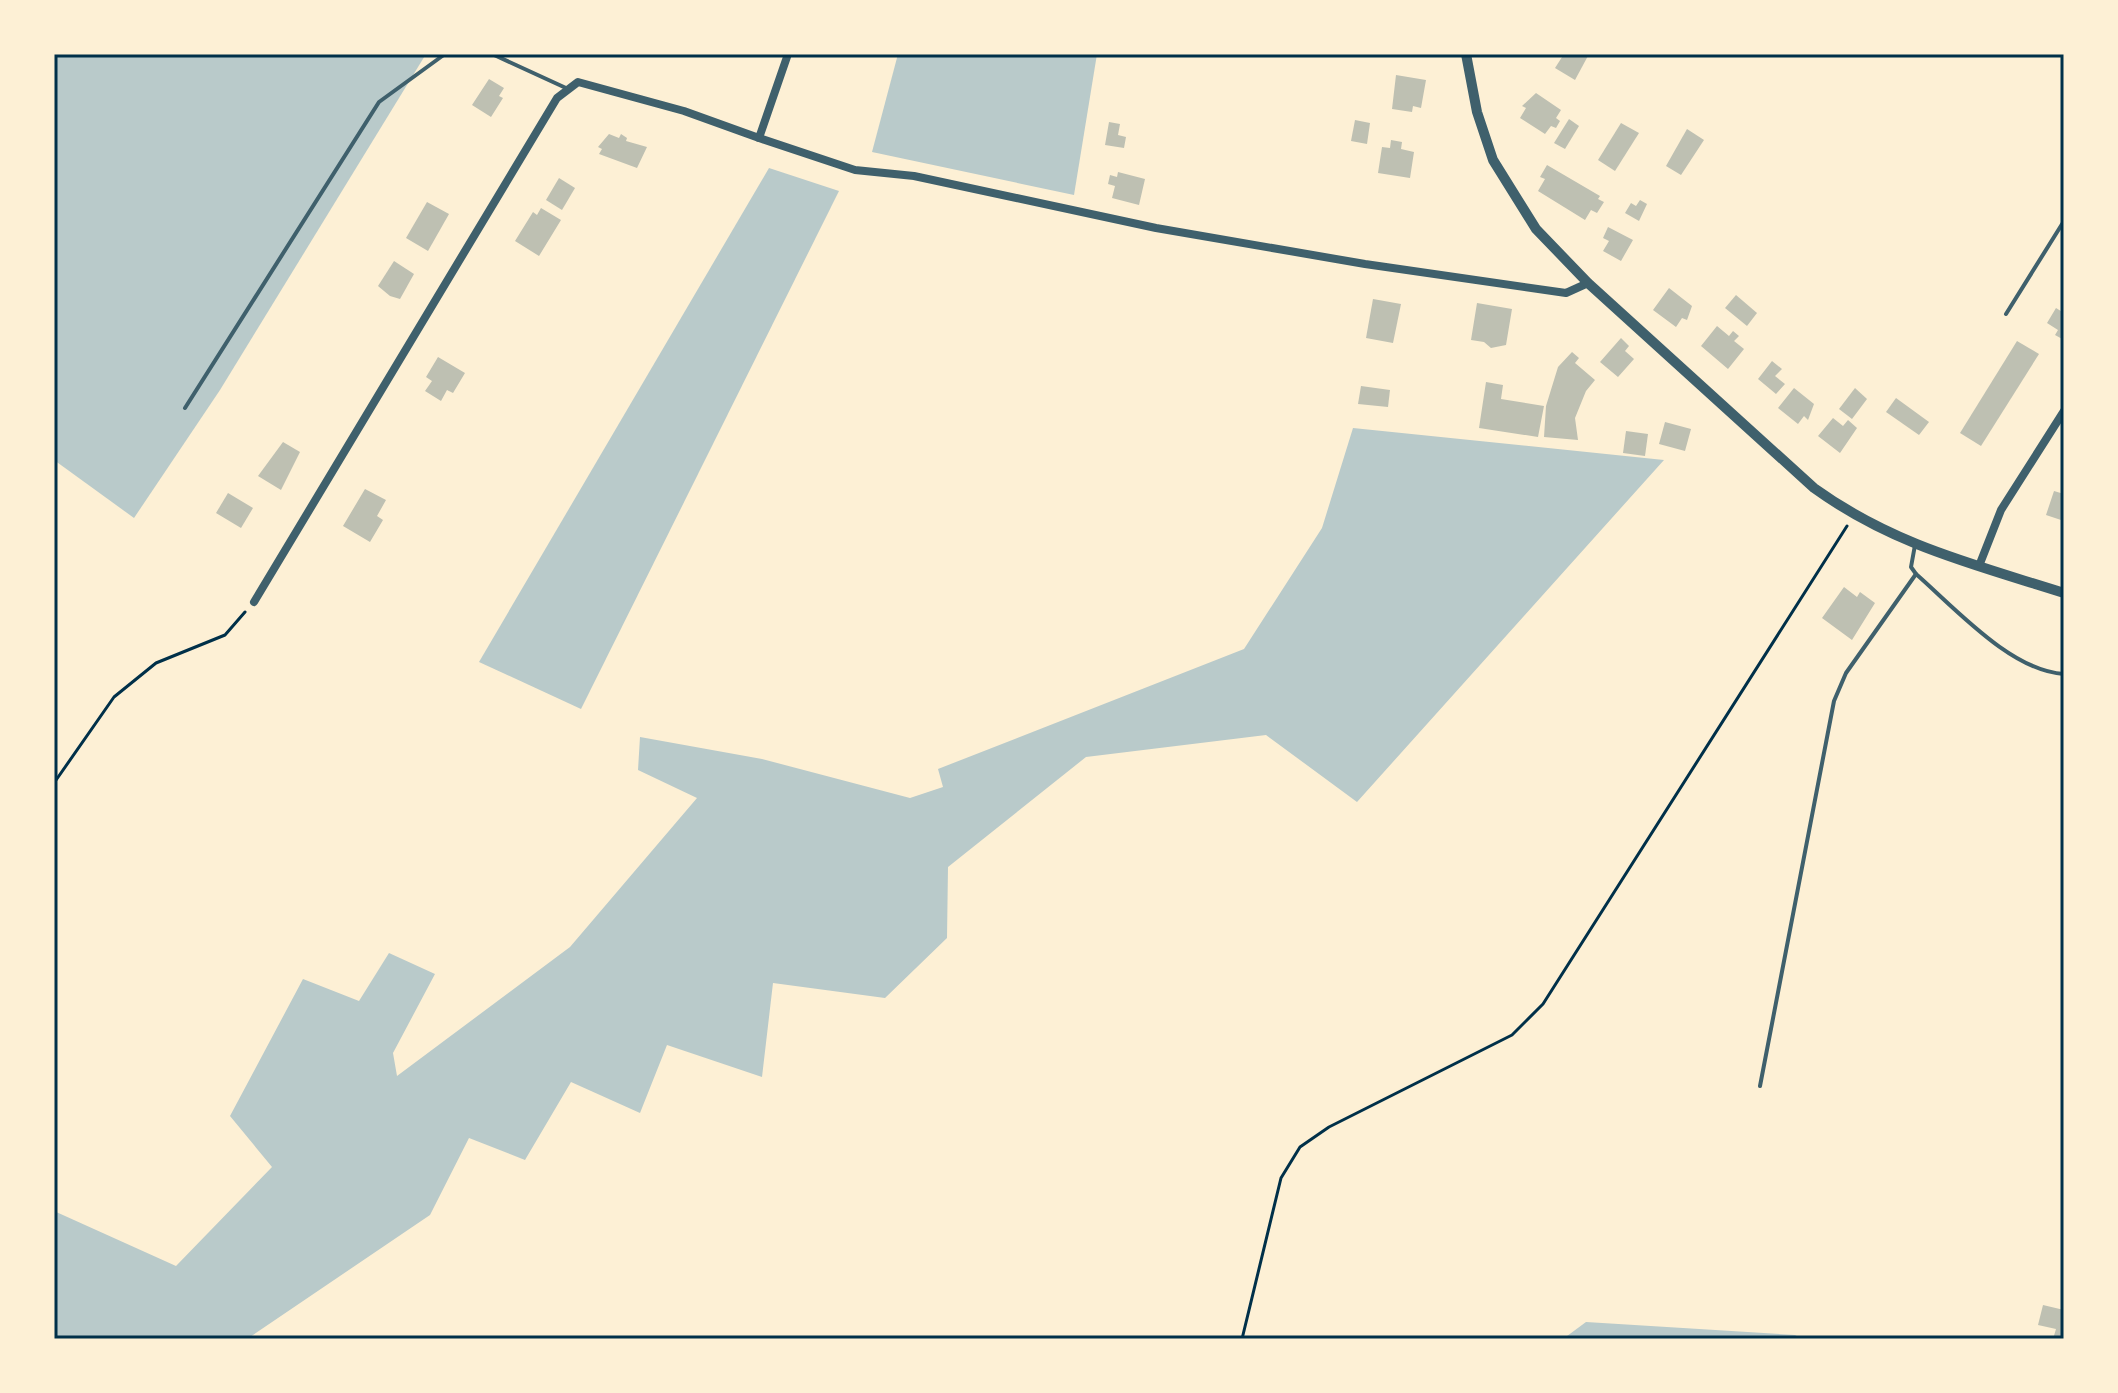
<svg xmlns="http://www.w3.org/2000/svg" width="2118" height="1393" font-family="Signika,sans-serif">
<rect width="100%" height="100%" fill="#fdf0d5"/>
<g fill="#b9caca">
<polygon points="54,54 426,54 220,390 134,518 54,460"/>
<polygon points="898,54 1097,54 1074,195 872,152"/>
<polygon points="769,168 839,191 581,709 479,662"/>
<polygon points="1353,428 1664,460 1357,802 1266,735 1086,757 948,867 947,938 885,998 773,983 762,1077 667,1045 640,1113 571,1082 525,1160 469,1138 430,1215 247,1339 54,1339 54,1211 176,1266 272,1167 230,1116 303,979 359,1001 389,953 435,974 393,1053 397,1076 570,947 697,798 638,770 640,737 762,759 910,798 943,787 938,769 1244,649 1322,528"/>
<polygon points="1586,1322 1795,1335 1802,1339 1563,1339"/>
</g>
<g fill="#bec0b2">
<polygon points="1564,54 1589,54 1575,80 1555,68"/>
<polygon points="1396,75 1426,80 1421,108 1413,106 1412,112 1392,109"/>
<polygon points="489,79 504,88 499,96 503,98 491,117 472,105"/>
<polygon points="1536,93 1561,110 1556,118 1560,121 1556,128 1551,126 1545,134 1520,118 1526,108 1522,106"/>
<polygon points="1569,119 1579,126 1565,149 1554,143"/>
<polygon points="1355,120 1370,123 1367,144 1351,141"/>
<polygon points="1109,122 1120,124 1118,135 1126,137 1124,148 1105,145"/>
<polygon points="1621,123 1639,133 1615,171 1598,160"/>
<polygon points="1687,129 1704,140 1681,175 1666,166"/>
<polygon points="609,134 619,138 621,134 627,138 626,141 647,147 637,168 599,154 602,149 598,147"/>
<polygon points="1391,140 1402,142 1401,149 1414,152 1410,178 1378,173 1382,147 1390,148"/>
<polygon points="1547,165 1600,196 1598,199 1604,202 1597,213 1591,210 1585,220 1538,191 1545,179 1540,177"/>
<polygon points="1118,172 1145,179 1139,205 1112,198 1115,186 1108,184 1110,175 1117,177"/>
<polygon points="559,178 575,188 562,210 546,200"/>
<polygon points="1640,200 1647,204 1639,221 1625,213 1631,203 1636,206"/>
<polygon points="427,202 449,214 428,251 406,238"/>
<polygon points="541,208 561,220 539,256 515,241 533,212 537,215"/>
<polygon points="1608,227 1633,240 1621,261 1603,251 1609,241 1603,238"/>
<polygon points="394,261 414,274 400,299 390,296 378,286"/>
<polygon points="1669,288 1692,306 1687,320 1682,318 1676,327 1653,310"/>
<polygon points="1736,295 1757,313 1747,326 1725,308"/>
<polygon points="1373,299 1401,304 1393,343 1366,338"/>
<polygon points="1477,303 1512,309 1506,345 1491,348 1484,342 1471,340"/>
<polygon points="2056,308 2064,313 2064,340 2055,335 2058,330 2047,323"/>
<polygon points="1717,326 1729,336 1733,331 1739,336 1734,341 1744,349 1728,369 1701,346"/>
<polygon points="1621,338 1629,346 1625,351 1634,359 1618,377 1600,362"/>
<polygon points="2017,341 2039,354 1981,446 1960,433"/>
<polygon points="1572,352 1579,358 1575,363 1595,380 1586,391 1575,418 1578,440 1544,437 1546,406 1558,367"/>
<polygon points="438,357 465,373 453,393 447,390 441,401 425,391 432,381 426,377"/>
<polygon points="1772,361 1782,369 1775,376 1785,384 1776,394 1758,379"/>
<polygon points="1486,382 1503,385 1501,399 1544,406 1538,437 1479,428"/>
<polygon points="1361,386 1390,390 1388,407 1358,404"/>
<polygon points="1794,388 1814,404 1808,420 1804,416 1798,424 1778,408"/>
<polygon points="1855,388 1867,399 1852,419 1839,409"/>
<polygon points="1896,398 1929,422 1919,435 1886,412"/>
<polygon points="1833,418 1843,426 1848,420 1857,428 1840,453 1818,436"/>
<polygon points="1665,422 1691,429 1685,451 1659,444"/>
<polygon points="1626,431 1648,434 1645,456 1623,453"/>
<polygon points="283,442 300,452 281,490 258,476"/>
<polygon points="365,489 386,500 377,516 383,520 370,542 343,526"/>
<polygon points="2054,491 2064,494 2064,521 2046,515"/>
<polygon points="228,493 253,508 241,528 216,513"/>
<polygon points="1844,587 1857,597 1860,592 1875,603 1852,640 1822,618"/>
<polygon points="2043,1305 2064,1310 2064,1339 2053,1339 2056,1329 2038,1325"/>
</g>
<g fill="none" stroke-linecap="round" stroke-linejoin="round">
<g stroke="#003049" stroke-width="3">
<polyline points="54,783 114,697 156,663 225,635 245,612"/>
<polyline points="1242,1339 1281,1178 1300,1147 1329,1127 1512,1035 1543,1004 1847,526"/>
</g>
<g stroke="#3f606c" stroke-width="4">
<polyline points="492,54 566,88"/>
<polyline points="2006,314 2064,221"/>
<polyline points="185,408 379,102 445,54"/>
<path d="M1915,545L1911,567L1916,574C1955,608 2011,671 2064,674"/>
<polyline points="1760,1086 1834,701 1846,673 1916,574"/>
</g>
<g stroke="#3f606c" stroke-width="8">
<polyline points="759,138 855,170 914,176 1156,228 1365,264 1566,293 1588,283"/>
<polyline points="1979,566 2001,510 2064,411"/>
<polyline points="254,602 557,98 578,82 684,111 759,138 788,54"/>
</g>
<path stroke="#3f606c" stroke-width="10" d="M1466,54L1477,112L1493,160L1536,229L1588,283L1814,488C1893,545 1973,564 2064,593"/>
</g>
<rect width="2118" height="1393" fill="none" stroke="#fdf0d5" stroke-width="112"/>
<rect x="56" y="56" width="2006" height="1281" fill="none" stroke="#003049" stroke-width="3"/>
</svg>
